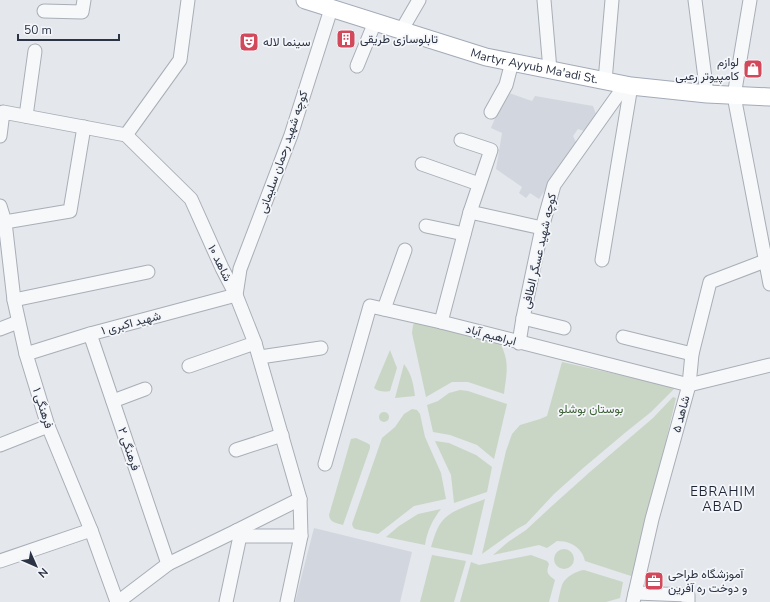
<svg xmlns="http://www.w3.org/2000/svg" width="770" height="602" font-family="'Nunito Sans',Vazirmatn,sans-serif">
<rect width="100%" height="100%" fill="#e4e7ec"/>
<g fill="#d2d6de">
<polygon points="509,93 532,101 535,96 593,106 596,114 584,131 578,129 573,136 576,142 560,169 539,199 530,193 526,198 519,193 522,187 496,169 502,133 491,128 503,99"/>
<polygon points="314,528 412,552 400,602 295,602"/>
</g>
<g fill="#c9d6c5">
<path d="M417,321L499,341C510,361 507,372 504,394L468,382H452L426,397L412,333L413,325Z"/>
<path d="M390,350L397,368L390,391C384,392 379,392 374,388Z"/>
<polygon points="562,362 674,387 674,389 651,412 626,432 582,469 554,494 526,524 517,529 482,554 506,451 512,434 520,425 540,419 547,416"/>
<path d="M404,364C412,375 413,383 415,396L395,398Z"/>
<polygon points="460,390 468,391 507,404 494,459 477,445 450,435 433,432 427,405 438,401 449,393"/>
<path d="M673,397L676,398L635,574L631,576L585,561C584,558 583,554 581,552C576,544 566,541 557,541L547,548L539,545L493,555L508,542L526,530L553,505L591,471L653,418Z"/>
<polygon points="412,409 417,410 420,414 425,437 441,473 446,499 414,506 378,534 355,529 353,527 352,524 382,438 395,427 404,414"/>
<circle cx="384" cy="417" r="5"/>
<path d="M356,438L367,443L370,445V448L343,525C337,523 330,523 329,515L351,439Z"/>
<polygon points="435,441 449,443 476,455 492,467 487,492 454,503 451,475"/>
<path d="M485,499L472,555L431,547C434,538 437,525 445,518C454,509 473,504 485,499Z"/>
<path d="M441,509C433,519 427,531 425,545L386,537L399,526L418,514Z"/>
<circle cx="564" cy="559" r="10"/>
<polygon points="432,555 466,561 454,602 420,602"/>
<path d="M531,555L547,561L549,564C546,573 547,574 555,580L549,602H460L471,562L479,565Z"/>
<path d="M584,570L623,582L620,598L606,602H558C559,597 560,591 562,585C565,577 576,571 584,570Z"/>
</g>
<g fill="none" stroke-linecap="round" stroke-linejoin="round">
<defs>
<g id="minor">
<polyline points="544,0 550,70"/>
<polyline points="695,0 707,94"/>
<polyline points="750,0 734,96 770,284"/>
<polyline points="44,11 82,12 84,0"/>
<polyline points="401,31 419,0"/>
<polyline points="357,66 375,22"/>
<polyline points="605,81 612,0"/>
<polyline points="491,112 506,85 512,62"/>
<polyline points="26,116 35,51"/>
<polyline points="126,135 180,60 188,0"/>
<polyline points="0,136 3,112 126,135 191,199 222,268 236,295 255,343 300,499 301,536 287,602"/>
<polyline points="461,140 491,150 470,212"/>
<polyline points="422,164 479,184"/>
<polyline points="0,206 5,222 14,300 26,354 48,426 91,530 117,602"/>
<polyline points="5,222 70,211 84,127"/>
<polyline points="426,226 464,234"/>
<polyline points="602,260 631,86"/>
<polyline points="14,300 148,272"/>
<polyline points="384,309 405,250"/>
<polyline points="523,318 564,328"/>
<polyline points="441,322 470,212 542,228"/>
<polyline points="0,329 18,322"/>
<polyline points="90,334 168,564"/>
<polyline points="623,337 692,354"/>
<polyline points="519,343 523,318 542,228 554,185 625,85"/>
<polyline points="26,354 90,334 236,295 240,269 291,135 331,9"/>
<polyline points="260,357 321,348"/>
<polyline points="189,366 255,343"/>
<polyline points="113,401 145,389"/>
<polyline points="0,445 48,426"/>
<polyline points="236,450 282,435"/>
<polyline points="325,464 370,306 441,322 689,385 770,365"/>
<polyline points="236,531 300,499"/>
<polyline points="0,561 91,530"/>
<polyline points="635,593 688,595 688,602"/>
<polyline points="118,602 168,564 236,531 240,536 301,536"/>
<polyline points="226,602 240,536"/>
<polyline points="633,602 652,519 689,385 692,354 710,282 765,261"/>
</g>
<g id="major">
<path id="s1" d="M305,0L486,57L631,86L707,94L770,97"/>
</g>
</defs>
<use href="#minor" stroke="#a9aeb7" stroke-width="15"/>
<use href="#major" stroke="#a3abb8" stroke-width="19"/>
<use href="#minor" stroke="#f7f8fa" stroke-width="13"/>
<use href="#major" stroke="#fff" stroke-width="17"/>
</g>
<defs>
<symbol id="building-square" viewBox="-11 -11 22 22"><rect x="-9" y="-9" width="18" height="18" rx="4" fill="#d1495b" stroke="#f4f6f9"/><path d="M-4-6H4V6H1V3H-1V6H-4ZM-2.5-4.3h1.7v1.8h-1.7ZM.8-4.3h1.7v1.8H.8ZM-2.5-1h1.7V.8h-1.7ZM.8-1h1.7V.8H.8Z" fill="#fff"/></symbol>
<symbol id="theatre-square" viewBox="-11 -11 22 22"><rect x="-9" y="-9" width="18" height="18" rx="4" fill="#d1495b" stroke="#f4f6f9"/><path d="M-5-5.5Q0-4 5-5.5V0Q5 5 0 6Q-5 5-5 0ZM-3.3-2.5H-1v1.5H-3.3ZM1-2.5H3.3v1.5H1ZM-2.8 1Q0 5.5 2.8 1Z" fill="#fff"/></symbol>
<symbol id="shop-square" viewBox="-11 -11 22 22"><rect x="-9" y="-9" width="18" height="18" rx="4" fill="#d1495b" stroke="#f4f6f9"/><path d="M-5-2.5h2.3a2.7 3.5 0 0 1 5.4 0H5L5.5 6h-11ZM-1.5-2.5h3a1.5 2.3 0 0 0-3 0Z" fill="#fff"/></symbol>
<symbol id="office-square" viewBox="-11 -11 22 22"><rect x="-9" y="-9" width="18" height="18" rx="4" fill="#d1495b" stroke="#f4f6f9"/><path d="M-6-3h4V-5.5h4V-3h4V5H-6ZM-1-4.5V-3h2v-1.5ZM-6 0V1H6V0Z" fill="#fff"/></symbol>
</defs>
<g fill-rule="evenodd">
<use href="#building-square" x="335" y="28" width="22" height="22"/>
<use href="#theatre-square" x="238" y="31" width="22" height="22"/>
<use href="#shop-square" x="742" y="58" width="22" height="22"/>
<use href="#office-square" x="643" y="570" width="22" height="22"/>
</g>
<g text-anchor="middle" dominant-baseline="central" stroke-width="3.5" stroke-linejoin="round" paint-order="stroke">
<g font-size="12" fill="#2b3445" stroke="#f4f6f9" text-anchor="start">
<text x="360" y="39">تابلوسازی طریقی</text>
<text x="263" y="42">سینما لاله</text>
<text x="739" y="62" text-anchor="end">لوازم<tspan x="739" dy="14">کامپیوتر رعبی</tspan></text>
<text x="668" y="574">آموزشگاه طراحی<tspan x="668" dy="14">و دوخت ره آفرین</tspan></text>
</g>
<g font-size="12" fill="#2b3445" stroke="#f4f6f9">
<text stroke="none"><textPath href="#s1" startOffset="239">Martyr Ayyub Ma'adi St.</textPath></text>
<text transform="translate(283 152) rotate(-71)">کوچه شهید رحمان سلیمانی</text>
<text transform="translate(539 251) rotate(-77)">کوچه شهید عسگر الطافی</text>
<text transform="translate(220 263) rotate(64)">شاهد ۱۰</text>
<text transform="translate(131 323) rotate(-15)">شهید اکبری ۱</text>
<text transform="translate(491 335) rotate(15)">ابراهیم آباد</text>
<text transform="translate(43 408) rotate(72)">فرهنگی ۱</text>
<text transform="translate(681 414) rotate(-75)">شاهد ۵</text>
<text transform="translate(129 449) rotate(71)">فرهنگی ۲</text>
</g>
<g font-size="12" fill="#3f6138" stroke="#f4f6f9">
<text x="591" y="409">بوستان بوشلو</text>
</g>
<g font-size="13" letter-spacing="1" fill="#1d2536" stroke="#f4f6f9">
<text x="723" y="492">EBRAHIM<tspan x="723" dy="15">ABAD</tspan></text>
</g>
</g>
<g transform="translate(36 566) rotate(135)" stroke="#f4f6f9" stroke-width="3" paint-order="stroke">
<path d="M0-3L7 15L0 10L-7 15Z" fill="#2b3445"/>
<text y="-6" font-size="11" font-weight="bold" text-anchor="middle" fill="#2b3445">N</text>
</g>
<path d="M18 34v6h101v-6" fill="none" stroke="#2b3445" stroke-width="2"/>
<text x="24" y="34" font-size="12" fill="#2b3445" stroke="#f4f6f9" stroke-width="3" paint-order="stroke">50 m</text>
</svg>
